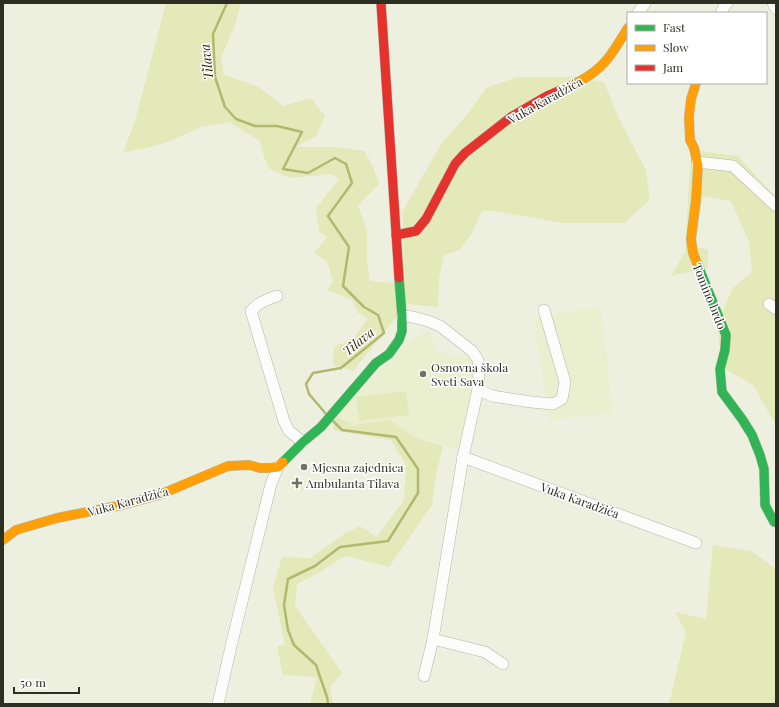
<svg xmlns="http://www.w3.org/2000/svg" width="779" height="707" font-family="'Playfair Display',serif">
<rect width="100%" height="100%" fill="#edf0de"/>
<g fill="#eaefd0">
<polygon points="601,307 613,413 548,420 534,317"/>
<polygon points="429,329 436,351 472,359 474,394 464,450 416,438 390,420 353,425 336,416 399,350"/>
<polygon points="291,475 307,482 303,492 287,485"/>
</g>
<g fill="#e3e9b9">
<polygon points="166,3 241,3 235,25 221,58 224,75 259,87 283,106 311,98 325,116 316,136 296,147 334,147 364,151 373,167 379,184 358,206 367,230 367,263 370,281 405,284 402,212 442,143 469,112 486,88 517,77 578,77 604,82 618,117 646,170 650,200 624,223 563,223 494,211 482,211 471,235 460,250 444,255 439,278 438,307 407,304 353,371 333,365 334,347 354,338 368,318 358,313 352,300 327,290 333,281 327,261 314,253 327,237 319,231 316,208 339,179 332,174 289,178 270,169 264,157 260,141 229,122 201,127 166,143 123,153 135,121"/>
<polygon points="691,150 738,156 776,198 776,425 753,385 722,367 717,324 733,288 752,272 749,242 731,201 703,196 694,246 708,250 708,268 671,276 685,252"/>
<polygon points="406,391 409,415 359,421 356,397"/>
<polygon points="336,416 353,425 390,420 416,438 443,446 436,475 432,505 389,567 345,556 320,572 297,584 295,606 342,673 330,687 333,704 310,704 317,677 283,675 277,646 285,644 273,588 282,557 311,558 344,534 360,526 377,537 404,500 406,465 391,440 333,430"/>
<polygon points="713,545 751,551 776,569 776,704 669,704 686,632 675,612 706,619"/>
</g>
<g fill="none" stroke-linecap="round" stroke-linejoin="round">
<g stroke="#b2b96f" stroke-width="2.5">
<polyline points="227,3 213,34 215,77 225,107 236,119 255,126 277,126 302,132 283,169 308,173 335,158 346,164 352,183 328,216 349,247 343,286 364,307 378,315 384,333 341,368 313,373 306,384 309,394 326,414"/>
<polyline points="328,704 327,697 316,665 294,645 288,630 284,605 288,579 315,566 340,547 388,541 418,493 418,469 396,437 342,430 333,421"/>
</g>
<defs>
<g id="street">
<polyline points="773,3 776,9"/>
<polyline points="638,13 645,3"/>
<polyline points="721,13 724,7 727,3"/>
<polyline points="697,162 733,166 776,206"/>
<path d="M277,296C266,300 259,302 251,311L284,421L289,431L303,442"/>
<polyline points="769,304 776,309"/>
<polyline points="402,316 413,317 428,321 440,326 472,351 478,360 479,370 478,389 492,396 531,402 553,404 562,399 565,382 544,310"/>
<polyline points="478,389 463,457 696,543"/>
<polyline points="433,639 485,652 503,664"/>
<polyline points="424,676 433,639 463,457"/>
<polyline points="218,704 232,642 271,484 278,467"/>
</g>
<g id="fast">
<polyline points="697,263 726,335 725,350 720,369 722,392 742,419 752,435 760,455 764,469 765,505 774,522"/>
<polyline points="283,462 303,442 321,427 376,363 389,354 399,340 402,331 402,316 399,278"/>
</g>
<g id="slow">
<polyline points="696,83 691,99 689,117 690,140 694,148 698,166 696,200 691,239 693,253 697,263"/>
<path d="M561,90C580,82 597,73 609,57C616,48 622,37 628,28"/>
<polyline points="3,540 16,530 57,518 122,505 159,495 228,466 249,465 260,468 270,468 278,467 283,462"/>
</g>
<g id="jam">
<polyline points="381,3 399,278"/>
<polyline points="396,235 416,231 426,219 455,164 465,153 511,117 547,96 561,90"/>
</g>
</defs>
<use href="#street" stroke="#b3b6a8" stroke-width="12"/>
<use href="#fast" stroke="#b3b6a8" stroke-width="10"/>
<use href="#slow" stroke="#b3b6a8" stroke-width="10"/>
<use href="#jam" stroke="#b3b6a8" stroke-width="10"/>
<use href="#street" stroke="#fcfdfa" stroke-width="11"/>
<use href="#fast" stroke="#30b455" stroke-width="9"/>
<use href="#slow" stroke="#ff9f0a" stroke-width="9"/>
<use href="#jam" stroke="#e5322d" stroke-width="9"/>
</g>
<g fill="#707364" stroke="#fff" stroke-width="1.5">
<circle cx="423" cy="374" r="4"/>
<circle cx="304" cy="467" r="4"/>
<path d="M295 477h4v4h4v4h-4v4h-4v-4h-4v-4h4z"/>
</g>
<g text-anchor="middle" dominant-baseline="central" stroke-width="3" stroke-linejoin="round" paint-order="stroke">
<g font-size="12" fill="#2d2f22" stroke="#fff">
<text transform="translate(545 100) rotate(-29)">Vuka Karadžića</text>
<text transform="translate(710 296) rotate(68)">Tomino brdo</text>
<text transform="translate(580 500) rotate(20)">Vuka Karadžića</text>
<text transform="translate(128 501) rotate(-15)">Vuka Karadžića</text>
</g>
<g font-size="12" fill="#2d2f22" stroke="#fff" text-anchor="start">
<text x="431" y="367">Osnovna škola<tspan x="431" dy="14">Sveti Sava</tspan></text>
<text x="312" y="467">Mjesna zajednica</text>
<text x="306" y="483">Ambulanta Tilava</text>
</g>
<g font-size="13" font-style="italic" fill="#2b2f04" stroke="#fff">
<text transform="translate(206 62) rotate(-96)">Tilava</text>
<text transform="translate(358 341) rotate(-39)">Tilava</text>
</g>
</g>
<rect width="779" height="707" fill="none" stroke="#2d2f22" stroke-width="8"/>
<rect x="627" y="12" width="140" height="72" fill="#ffffff" stroke="#abaca7"/>
<rect x="635" y="25" width="20" height="6" fill="#30b455" stroke="#abaca7"/>
<text x="663" y="32" font-size="12" fill="#2d2f22">Fast</text>
<rect x="635" y="45" width="20" height="6" fill="#ff9f0a" stroke="#abaca7"/>
<text x="663" y="52" font-size="12" fill="#2d2f22">Slow</text>
<rect x="635" y="65" width="20" height="6" fill="#e5322d" stroke="#abaca7"/>
<text x="663" y="72" font-size="12" fill="#2d2f22">Jam</text>
<path d="M14 687v6h65v-6" fill="none" stroke="#2d2f22" stroke-width="2"/>
<text x="20" y="687" font-size="12" fill="#2d2f22" stroke="#ffffff" stroke-width="3" paint-order="stroke">50 m</text>
</svg>
